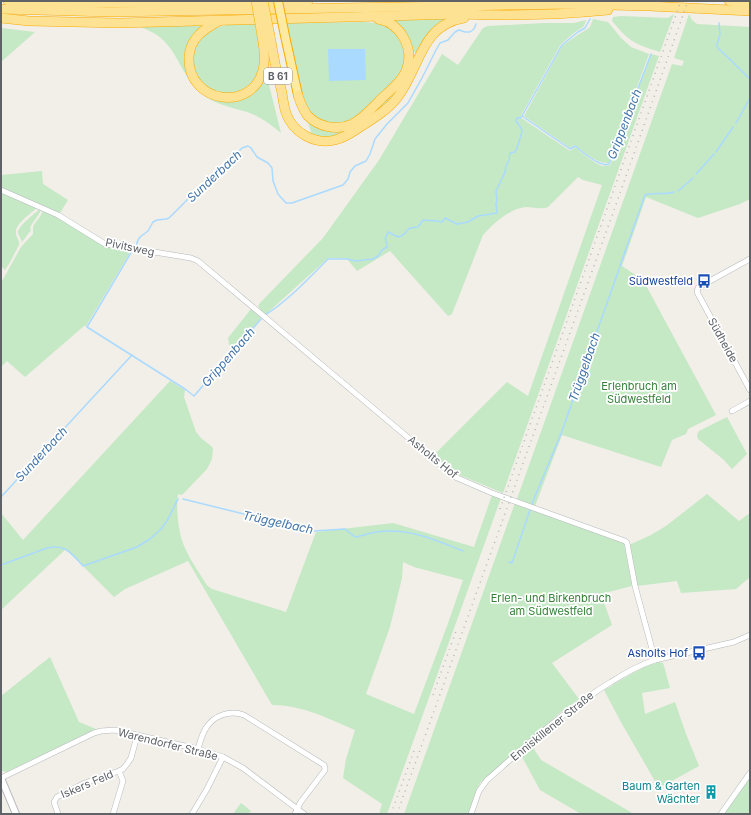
<svg xmlns="http://www.w3.org/2000/svg" width="751" height="815" font-family="Inter,sans-serif">
<rect width="100%" height="100%" fill="#f1efe8"/>
<g fill="#c5e8c5" fill-rule="evenodd">
<path d="M674,14L660,52C652,49 643,47 636,43C626,38 619,29 612,21L613,17L621,16L668,18Z"/>
<polygon points="689,14 692,20 697,24 750,27 750,199 740,204 698,218 646,197 622,266 643,280 716,415 688,429 686,434 672,440 661,467 562,435 535,506 517,499 672,64 682,66 684,61 674,58"/>
<polygon points="447,18 417,52 412,53 391,20"/>
<path d="M593,19L608,22L621,38L631,47L649,54L609,163C596,164 585,152 574,145L570,148L524,116L562,46L579,34L586,30L590,27Z"/>
<path d="M586,20L584,26L574,33L561,44L520,117L570,151L575,147C581,152 596,165 603,166C605,166 608,165 610,165L651,54L659,56L503,493L457,474L433,456L507,382L528,396L602,185L583,180L578,177L548,207C540,210 534,207 526,207C510,208 493,224 483,235L452,314L448,316L390,251L357,271L347,259L331,258L326,260L265,315C262,312 257,309 259,304L323,238L379,160L442,54L458,65L483,28L488,26L544,23H574Z"/>
<path d="M365,22L376,23L383,24L397,33L406,50L405,63L399,77L356,117C351,120 345,123 339,124C328,125 312,117 307,108C301,97 299,84 297,72C293,56 290,40 287,23Z"/>
<path d="M206,24L193,38L191,78L229,100L266,73L281,133C270,124 260,116 247,112C231,107 216,105 202,94C184,80 179,55 163,40C156,33 146,29 136,25Z"/>
<path d="M255,24C257,37 262,50 260,63C259,73 253,83 244,88C202,114 168,43 219,27C230,23 243,24 255,24Z"/>
<polygon points="1,28 35,32 1,62"/>
<polygon points="402,85 385,106 343,133 326,138 312,135 308,122 337,131"/>
<polygon points="42,171 43,184 68,200 60,213 1,189 1,175"/>
<path d="M1,193L37,208C31,213 14,225 16,233C16,238 20,240 19,245L9,264L5,270L1,266Z"/>
<path d="M40,209L41,210C38,217 33,221 30,228L31,230L22,242C21,239 19,236 18,233C17,227 35,213 40,209Z"/>
<path d="M44,211L58,217L104,246L131,251L86,326H84L25,377L7,361L1,367V283L21,247L33,234C33,231 33,229 33,227C35,221 41,218 42,212Z"/>
<polygon points="251,309 261,318 232,351 229,344 228,338"/>
<path d="M170,381L185,390L184,397L196,432L201,438L211,446L213,448L212,459L207,469L182,495L178,494C176,509 178,534 185,548C190,560 199,572 206,584L209,587L212,589L286,612L316,532L393,523L474,547L492,495L501,498L387,814H379L382,804L343,778L346,759L355,730C327,718 302,705 272,705L188,561L125,589L114,597L66,549L1,610V513L23,540ZM403,562L414,567L463,580L447,626L414,714L366,694L390,627L402,578Z"/>
<polygon points="727,417 747,454 732,469 724,460 698,439 697,435 699,431"/>
<polygon points="707,494 739,521 750,513 750,577 736,589 681,593 677,581 637,586 629,545 651,535 666,526"/>
<polygon points="515,503 624,543 632,586 601,594 612,625 552,663 579,699 561,712 480,783 477,789 468,814 404,814"/>
<polygon points="50,657 79,722 96,729 7,772 2,771 1,769 1,696"/>
<path d="M659,662L663,663L664,666L670,688L642,693L645,714L675,702L686,734L699,766L659,788L622,724L604,690C622,680 639,667 659,662Z"/>
<polygon points="532,746 541,760 634,814 581,814 540,790 521,755"/>
<polygon points="750,777 750,814 724,814"/>
<polygon points="241,803 251,811 248,814 233,814"/>
</g>
<polygon fill="#aadaff" points="328,49 365,49 366,80 329,81"/>
<g fill="none" stroke-linecap="round" stroke-linejoin="round">
<g stroke="#aadaff" stroke-width="1.5">
<polyline points="719,23 720,35 717,44 717,47 750,79"/>
<path d="M522,116L570,149L575,146C581,151 595,163 603,164C604,165 608,164 609,164L651,54"/>
<polyline points="736,123 750,98"/>
<polyline points="716,152 733,127"/>
<polyline points="696,174 714,154"/>
<polyline points="678,191 693,178"/>
<polyline points="136,246 138,240 140,237 148,231 153,222 157,220 166,219 169,218 188,199 195,195 242,148 248,146 251,148 257,157 268,163 272,168 273,181 278,194 286,203 292,203 343,185 348,179 350,172 355,166 366,161 370,154 375,139 387,124 408,103 422,78 436,50 440,43 448,40 455,32 459,30 465,32 470,32 474,29 476,24"/>
<polyline points="132,251 87,327 185,389 194,396 261,319"/>
<path d="M265,315C289,300 308,279 328,259H347L356,261L373,259L378,256L382,250L387,247V244L385,239L388,232L398,237L403,235L410,228L418,227L423,220L437,221L442,222L445,218L457,224L468,222L478,216L497,213L496,204L497,201L496,191L505,172L506,166L509,160L510,153L515,152C517,149 522,133 522,130C521,127 518,124 516,121L517,118H520L522,116L562,45L578,32L585,28L590,19"/>
<polyline points="1,497 132,355"/>
<path d="M183,499L313,531L345,529L355,537C362,536 369,533 377,532C408,527 435,540 463,551"/>
<path d="M509,562L512,563L533,501L561,434L645,195C655,192 664,195 674,192"/>
<path d="M1,565L47,548C66,544 71,553 83,566L137,547L150,539L161,529L167,521L178,499"/>
</g>
<defs>
<g id="minor">
<polyline points="1,190 58,215 105,244 191,258 198,261 455,477 492,493 625,541 627,543 635,586 655,660"/>
<polyline points="750,259 699,287 698,288 697,292 750,390"/>
<polyline points="732,411 750,401"/>
<path d="M198,749C200,742 202,734 206,728C214,715 230,710 244,715L324,765L325,768V770L300,803L295,814"/>
<polyline points="1,778 94,733 101,731 115,730 198,749 223,757 243,768 304,814"/>
<polyline points="58,814 54,802 57,797 85,783 119,771 123,769 127,764 131,758 137,736"/>
<polyline points="113,814 123,781 119,771"/>
<polyline points="192,814 207,789 223,757"/>
<path d="M471,814L479,791L487,780C527,745 566,709 611,682C625,673 639,665 655,660L734,642L750,635"/>
<polyline points="721,814 750,773"/>
</g>
<polyline id="tertiary" points="1,778 16,814"/>
<polyline id="trunk" points="285,36 298,95"/>
<g id="motorway">
<path d="M8,1C108,4 208,4 308,1"/>
<polyline points="729,1 750,3"/>
<polyline points="1,9 110,12 570,4 649,6 750,11"/>
<path d="M1,18L29,21L119,23L459,14C509,16 558,15 608,10"/>
<path d="M219,21C204,29 190,38 189,57C187,103 252,113 263,70C266,59 264,47 262,36"/>
<path d="M270,36C273,55 277,74 282,93C283,100 284,107 286,113C293,133 315,145 335,140C342,138 348,135 354,131C369,121 386,112 397,98C420,69 420,25 464,18"/>
<path d="M298,95C300,102 303,109 307,115C318,127 337,131 352,124C364,118 373,107 382,98C391,90 401,82 406,71C415,49 401,23 378,19"/>
</g>
</defs>
<use href="#minor" stroke="#b5b8bc" stroke-width="6"/>
<use href="#tertiary" stroke="#b5b8bc" stroke-width="8"/>
<use href="#trunk" stroke="#f9ab00" stroke-width="10"/>
<use href="#motorway" stroke="#f9ab00" stroke-width="10"/>
<use href="#minor" stroke="#fff" stroke-width="5"/>
<use href="#tertiary" stroke="#fff" stroke-width="6"/>
<use href="#trunk" stroke="#feeaa1" stroke-width="8"/>
<use href="#motorway" stroke="#fde293" stroke-width="9"/>
<g stroke="#b6b7b8" stroke-width="1.5" stroke-dasharray="1 5" stroke-linecap="butt">
<polyline points="500,509 681,1"/>
<polyline points="433,695 456,631"/>
<polyline points="391,814 415,748"/>
<polyline points="397,814 613,213 688,1"/>
</g>
<defs>
<polyline id="trunk-bridge" points="278,1 285,36"/>
<g id="motorway-bridge">
<polyline points="256,1 262,36"/>
<polyline points="263,1 270,36"/>
</g>
</defs>
<use href="#trunk-bridge" stroke="#f9ab00" stroke-width="10" stroke-linecap="butt"/>
<use href="#motorway-bridge" stroke="#f9ab00" stroke-width="10" stroke-linecap="butt"/>
<use href="#trunk-bridge" stroke="#feeaa1" stroke-width="8"/>
<use href="#motorway-bridge" stroke="#fde293" stroke-width="9"/>
</g>
<defs>
<symbol id="bus-bare" viewBox="-9 -9 18 18"><path d="M-5-6H5V4H4V6H2V4H-2V6H-4V4H-5ZM-3.5-4V0h7V-4ZM-3.5 1.2v1.5H-2V1.2ZM2 1.2v1.5H3.5V1.2Z" fill="#1a4fb4" stroke="#fff" stroke-width="2.5" paint-order="stroke"/></symbol>
<symbol id="building-bare" viewBox="-9 -9 18 18"><path d="M-4-6H4V6H1V3H-1V6H-4ZM-2.5-4.3h1.7v1.8h-1.7ZM.8-4.3h1.7v1.8H.8ZM-2.5-1h1.7V.8h-1.7ZM.8-1h1.7V.8H.8Z" fill="#0f9aa8" stroke="#fff" stroke-width="2.5" paint-order="stroke"/></symbol>
</defs>
<g fill-rule="evenodd">
<use href="#bus-bare" x="694" y="271" width="20" height="20"/>
<use href="#bus-bare" x="689" y="643" width="20" height="20"/>
<use href="#building-bare" x="701" y="782" width="20" height="20"/>
</g>
<g text-anchor="middle" dominant-baseline="central" stroke-width="3.5" stroke-linejoin="round" paint-order="stroke">
<rect fill="#fff" stroke="#8f9295" stroke-width="1" x="264" y="68" width="28" height="16" rx="3"/>
<g font-size="10" font-weight="bold" fill="#5f6368">
<text x="278" y="76">B 61</text>
</g>
<g font-size="11" fill="#5f6368" stroke="#fff">
<text transform="translate(130 247) rotate(12)">Pivitsweg</text>
<text transform="translate(723 340) rotate(61)">Südheide</text>
<text transform="translate(433 457) rotate(39)">Asholts Hof</text>
<text transform="translate(552 726) rotate(-39)">Enniskillener Straße</text>
<text transform="translate(168 744) rotate(14)">Warendorfer Straße</text>
<text transform="translate(87 784) rotate(-23)">Iskers Feld</text>
</g>
<g font-size="11" fill="#164399" stroke="#fff" text-anchor="end">
<text x="693" y="281">Südwestfeld</text>
<text x="688" y="653">Asholts Hof</text>
</g>
<g font-size="11" fill="#348238" stroke="#fff">
<text x="639" y="386">Erlenbruch am<tspan x="639" dy="13">Südwestfeld</tspan></text>
<text x="551" y="598">Erlen- und Birkenbruch<tspan x="551" dy="13">am Südwestfeld</tspan></text>
</g>
<g font-size="11" fill="#0d838f" stroke="#fff" text-anchor="end">
<text x="700" y="786">Baum &amp; Garten<tspan x="700" dy="13">Wächter</tspan></text>
</g>
<g font-size="12" font-style="italic" fill="#4174aa" stroke="#fff">
<text transform="translate(624 124) rotate(-69)">Grippenbach</text>
<text transform="translate(214 176) rotate(-43)">Sunderbach</text>
<text transform="translate(228 357) rotate(-49)">Grippenbach</text>
<text transform="translate(584 367) rotate(-71)">Trüggelbach</text>
<text transform="translate(41 454) rotate(-47)">Sunderbach</text>
<text transform="translate(278 522) rotate(12)">Trüggelbach</text>
</g>
</g>
<rect width="751" height="815" fill="none" stroke="#5f6368" stroke-width="4"/>
</svg>
